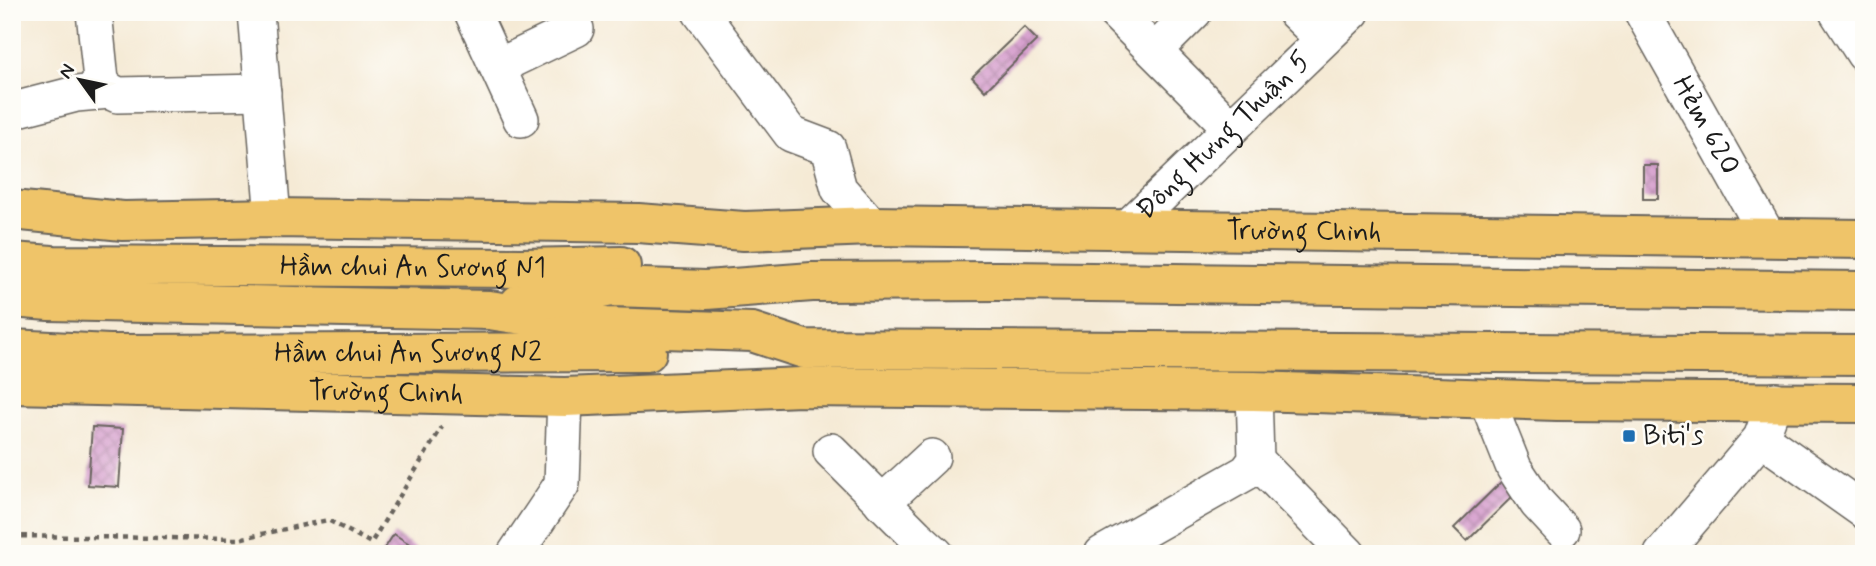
<svg xmlns="http://www.w3.org/2000/svg" width="1876" height="566" font-family="Mynerve,sans-serif">
<defs>
<pattern id="building-cross-hatch" width="8" height="8" patternUnits="userSpaceOnUse" patternTransform="scale(1.75)"><rect width="8" height="8" fill="#d294c9"/><path d="M0 0l8 8M0 8l8-8" fill="none" stroke="#aa78a2"/></pattern>
</defs>
<rect width="100%" height="100%" fill="#fdfcf7"/>
<filter id="ink" filterUnits="userSpaceOnUse"><feTurbulence type="fractalNoise" baseFrequency=".0143" numOctaves="2"/><feDisplacementMap in="SourceGraphic" scale="14" xChannelSelector="R" yChannelSelector="G"/><feConvolveMatrix kernelMatrix="1 2 1 2 8 2 1 2 1" color-interpolation-filters="sRGB"/></filter>
<filter id="wash" filterUnits="userSpaceOnUse"><feTurbulence type="fractalNoise" baseFrequency=".00686" numOctaves="4" result="noise"/><feDisplacementMap in="SourceGraphic" scale="28" xChannelSelector="R" yChannelSelector="G"/><feGaussianBlur stdDeviation="1.57" result="paint"/><feColorMatrix in="noise" values="0 0 0 0 0 0 0 0 0 0 0 0 0 0 0 0 0 1.4 0 .05"/><feComposite in="paint" operator="in"/></filter>
<g filter="url(#wash)">
<rect width="100%" height="100%" fill="#f5ead5"/>
<g id="blocks">
<g fill="url(#building-cross-hatch)">
<polygon points="1024,27 1037,40 985,91 972,77"/>
<rect x="1643" y="165" width="15" height="34"/>
<polygon points="92,427 123,429 119,487 88,485"/>
<polygon points="1504,479 1517,492 1467,541 1454,528"/>
<polygon points="394,534 425,554 381,554"/>
</g>
</g>
</g>
<g filter="url(#ink)">
<use href="#blocks" fill-opacity="0" stroke="#68645d" stroke-width="2"/>
<g fill="none" stroke-linecap="round" stroke-linejoin="round">
<defs>
<g id="minor">
<polyline points="94,12 101,80 106,88 117,95 263,92"/>
<polyline points="256,12 273,218"/>
<polyline points="472,12 521,119"/>
<polyline points="700,12 791,134 828,148 839,189 872,226"/>
<polyline points="1115,12 1231,128"/>
<polyline points="1295,12 1323,39"/>
<path id="s1" d="M1642,12L1769,238"/>
<polyline points="1837,12 1864,54"/>
<polyline points="1155,51 1194,12"/>
<polyline points="497,67 576,29"/>
<polyline points="22,108 76,94 109,91"/>
<path id="s2" d="M1126,229L1352,12"/>
<polyline points="1486,398 1514,468 1537,503 1562,530"/>
<polyline points="1761,438 1864,511"/>
<polyline points="831,451 916,536 936,554"/>
<polyline points="1256,460 1348,554"/>
<polyline points="882,503 932,457"/>
<polyline points="515,554 562,484 565,397"/>
<polyline points="1102,554 1247,472 1256,460 1254,391"/>
<polyline points="1662,554 1761,438 1775,400"/>
</g>
<g id="major">
<path id="s3" d="M12,210L123,221L273,218L638,223L744,231L872,226L1864,239"/>
<path id="s4" d="M12,262L52,265L520,268L621,266"/>
<polyline points="12,298 49,301 489,310 606,327 752,332 804,349 1864,355"/>
<polyline points="519,304 612,287 706,290 812,282 999,281 1864,291"/>
<path id="s5" d="M12,349L109,354L647,352"/>
<path id="s6" d="M12,384L565,397L801,387L1254,391L1557,401L1864,403"/>
</g>
</defs>
<use href="#minor" stroke="#68645d" stroke-width="38"/>
<use href="#major" stroke="#68645d" stroke-width="42"/>
<polyline stroke="#68645d" stroke-width="4.5" stroke-dasharray="5 5" stroke-linecap="butt" points="12,536 238,539 328,520 371,543 442,427"/>
<use href="#minor" stroke="#fff" stroke-width="35"/>
<use href="#major" stroke="#efc469" stroke-width="38"/>
</g>
</g>
<rect fill="#1f6fb2" stroke="#fdfcf7" stroke-width="2.5" x="1622" y="429" width="14" height="14" rx="3.5"/>
<g text-anchor="middle" dominant-baseline="central" stroke-width="5" stroke-linejoin="round" paint-order="stroke">
<g font-size="28" fill="#1c1c1c" stroke="#fdfcf7">
<text stroke="none"><textPath href="#s1" startOffset="130">Hẻm 620</textPath></text>
<text stroke="none"><textPath href="#s2" startOffset="135">Đông Hưng Thuận 5</textPath></text>
<text stroke="none"><textPath href="#s3" startOffset="1293">Trường Chinh</textPath></text>
<text stroke="none"><textPath href="#s4" startOffset="401">Hầm chui An Sương N1</textPath></text>
<text stroke="none"><textPath href="#s5" startOffset="396">Hầm chui An Sương N2</textPath></text>
<text stroke="none"><textPath href="#s6" startOffset="374">Trường Chinh</textPath></text>
</g>
<g font-size="28" fill="#1c1c1c" stroke="#fdfcf7" text-anchor="start">
<text x="1643" y="436">Biti's</text>
</g>
</g>
<rect width="1876" height="566" fill="none" stroke="#fdfcf7" stroke-width="42"/>
<g transform="translate(80 80) rotate(303)" stroke="#fdfcf7" stroke-width="5" paint-order="stroke">
<path d="M0-5L12 26L0 18L-12 26Z" fill="#1c1c1c"/>
<text y="-10" font-size="19" font-weight="bold" text-anchor="middle" fill="#1c1c1c">N</text>
</g>
</svg>
